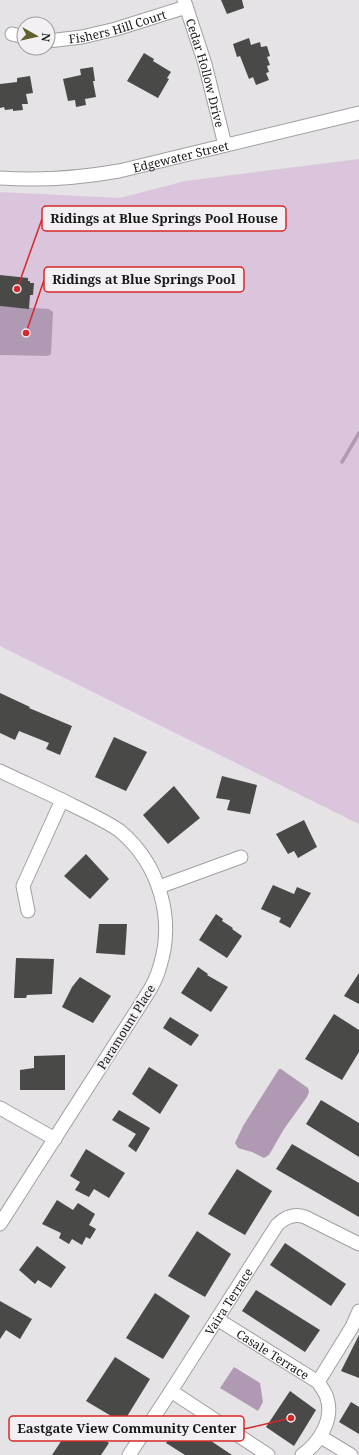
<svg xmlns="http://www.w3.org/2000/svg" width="359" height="1455" font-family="'Noto Serif',serif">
<rect width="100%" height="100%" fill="#e5e3e5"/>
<polygon fill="#dac5dd" points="359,159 359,824 0,646 0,192 120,198 185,181"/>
<g fill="#b09ab3">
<polygon points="0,306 49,309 53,312 51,354 48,356 0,355"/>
<polygon points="279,1069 281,1069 308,1088 309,1092 307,1097 284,1129 269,1155 264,1158 252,1152 238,1148 235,1143 243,1126"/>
<polygon points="234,1367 260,1383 263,1402 258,1411 220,1388"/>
</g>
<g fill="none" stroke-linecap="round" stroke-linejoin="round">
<polyline stroke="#b09ab3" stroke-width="3.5" points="342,462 359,433"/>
</g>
<g fill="#494947">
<polygon points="221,0 242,0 244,8 227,14"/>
<polygon points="249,38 251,45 260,42 261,47 267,46 270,56 267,57 270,65 267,66 269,72 266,73 269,80 256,85 253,77 249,79 240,56 237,57 233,44"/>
<polygon points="144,53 154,59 153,61 171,72 167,78 169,79 158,98 127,81"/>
<polygon points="93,67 95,81 93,81 96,97 85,99 86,105 76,107 75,100 68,101 63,79 81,75 80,69"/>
<polygon points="30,76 33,93 26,94 28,104 22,104 23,110 13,111 13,109 5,110 4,107 0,108 0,84 17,82 17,78"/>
<polygon points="0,275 28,278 28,281 30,281 30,283 34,283 33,295 30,295 29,309 0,306"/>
<polygon points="0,693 30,707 29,708 72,726 60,755 46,749 49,743 19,731 15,740 0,733"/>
<polygon points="114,737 147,752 126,791 95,777"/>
<polygon points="222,776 257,785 250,814 227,810 230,800 216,798"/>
<polygon points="174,786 200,818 168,844 143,815"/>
<polygon points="304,820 317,847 298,858 294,851 288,854 276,834"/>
<polygon points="86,854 109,879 90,899 64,876"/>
<polygon points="273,885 294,894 297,887 311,893 290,928 279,922 281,918 261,909"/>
<polygon points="216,914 223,919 222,921 233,928 232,929 242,936 227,958 199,940"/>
<polygon points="99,924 127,924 125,955 96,953"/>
<polygon points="16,958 54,959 52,994 27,995 26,998 14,998"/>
<polygon points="198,967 208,974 207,975 228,987 211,1012 181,993"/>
<polygon points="359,973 359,1004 344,996"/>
<polygon points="80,977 111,996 93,1023 62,1007 72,987"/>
<polygon points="334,1014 359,1030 359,1052 342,1080 305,1059"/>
<polygon points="170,1017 199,1035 191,1046 163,1028"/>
<polygon points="65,1055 65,1090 20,1090 20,1070 34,1068 34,1056"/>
<polygon points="149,1067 178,1085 160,1114 132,1094"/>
<polygon points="321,1100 359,1123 359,1157 306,1124"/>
<polygon points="119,1110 150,1128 136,1152 128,1146 136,1134 112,1120"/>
<polygon points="292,1144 359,1183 359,1217 276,1169"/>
<polygon points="86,1149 125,1173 109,1198 94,1189 89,1197 75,1190 80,1182 70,1176"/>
<polygon points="237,1169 272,1191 245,1235 208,1214"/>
<polygon points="57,1200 73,1210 78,1203 95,1214 89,1225 96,1229 90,1239 86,1237 82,1245 72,1239 69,1244 59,1238 61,1233 42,1224"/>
<polygon points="197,1231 231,1254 205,1297 168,1276"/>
<polygon points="285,1243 346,1284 331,1306 270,1265"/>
<polygon points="37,1246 66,1267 51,1288 38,1280 35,1284 19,1270"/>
<polygon points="256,1290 320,1330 305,1352 242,1311"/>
<polygon points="155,1293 190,1316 163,1359 126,1338"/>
<polygon points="0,1301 32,1319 20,1339 6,1330 0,1339"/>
<polygon points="359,1335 359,1378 341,1371"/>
<polygon points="115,1357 150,1379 123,1423 86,1401"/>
<polygon points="290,1391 316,1410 294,1446 266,1427"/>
<polygon points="351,1402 359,1407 359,1434 339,1422"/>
<polygon points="75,1420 109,1443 101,1455 52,1455"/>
<polygon points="181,1421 232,1455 185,1455 166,1443"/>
</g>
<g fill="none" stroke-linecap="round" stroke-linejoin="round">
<defs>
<g id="minor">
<path id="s1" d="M184,0L205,64L225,145"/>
<polyline points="12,34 24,37"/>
<path id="s2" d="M48,41L82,37L116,29L186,7"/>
<path id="s3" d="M0,178C41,181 79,178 119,171L359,113"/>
<path d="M0,771C25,783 50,794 74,806C90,814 106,821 120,831C159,864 175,918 160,966C157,977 152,987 146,996L0,1224"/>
<polyline points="159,887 241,857"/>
<polyline points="28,911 23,886 62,800"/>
<polyline points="0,1108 55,1139"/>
<path id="s4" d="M217,1319L318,1382C321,1387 326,1393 327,1398C334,1420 319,1443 302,1455"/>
<polyline points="318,1382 352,1327 359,1311"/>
<polyline points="171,1391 268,1455"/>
<polyline points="321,1437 351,1455"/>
<path id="s5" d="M129,1455L171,1391L277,1225C285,1217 294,1213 305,1217L359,1244"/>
</g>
</defs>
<use href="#minor" stroke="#a19fa2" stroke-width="15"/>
<use href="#minor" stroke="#fff" stroke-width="13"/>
</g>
<g text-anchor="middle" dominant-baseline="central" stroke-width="4" stroke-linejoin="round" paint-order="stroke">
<g font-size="12" fill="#191819" stroke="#f2f0f3">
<text stroke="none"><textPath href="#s2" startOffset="71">Fishers Hill Court</textPath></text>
<text stroke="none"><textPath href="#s1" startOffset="76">Cedar Hollow Drive</textPath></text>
<text stroke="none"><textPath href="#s3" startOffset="183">Edgewater Street</textPath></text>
<text transform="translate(126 1027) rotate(-58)">Paramount Place</text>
<text stroke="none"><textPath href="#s5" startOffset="183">Vaira Terrace</textPath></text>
<text stroke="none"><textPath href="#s4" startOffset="66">Casale Terrace</textPath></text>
</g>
</g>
<path fill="none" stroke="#d62828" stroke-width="1.5" d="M17 289L42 219M26 333L44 280M291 1418L244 1429"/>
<g fill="#d62828" stroke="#f2f0f3" stroke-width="1.5">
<circle cx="17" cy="289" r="4"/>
<circle cx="26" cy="333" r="4"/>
<circle cx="291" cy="1418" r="4"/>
</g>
<g fill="#f2f0f3" stroke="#d62828" stroke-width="1.5">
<rect x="42" y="206" width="244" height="25" rx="4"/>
<rect x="44" y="267" width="200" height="25" rx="4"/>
<rect x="9" y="1416" width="235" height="25" rx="4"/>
</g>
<g font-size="13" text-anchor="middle" font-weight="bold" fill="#191819">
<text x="164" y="223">Ridings at Blue Springs Pool House</text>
<text x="144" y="284">Ridings at Blue Springs Pool</text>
<text x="127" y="1433">Eastgate View Community Center</text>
</g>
<g transform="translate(36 36) rotate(98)"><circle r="19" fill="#f2f0f3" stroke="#9b9a9c"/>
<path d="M0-3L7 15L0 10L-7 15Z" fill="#615f2b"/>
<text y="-6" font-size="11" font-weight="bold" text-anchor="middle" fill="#191819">N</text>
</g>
</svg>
